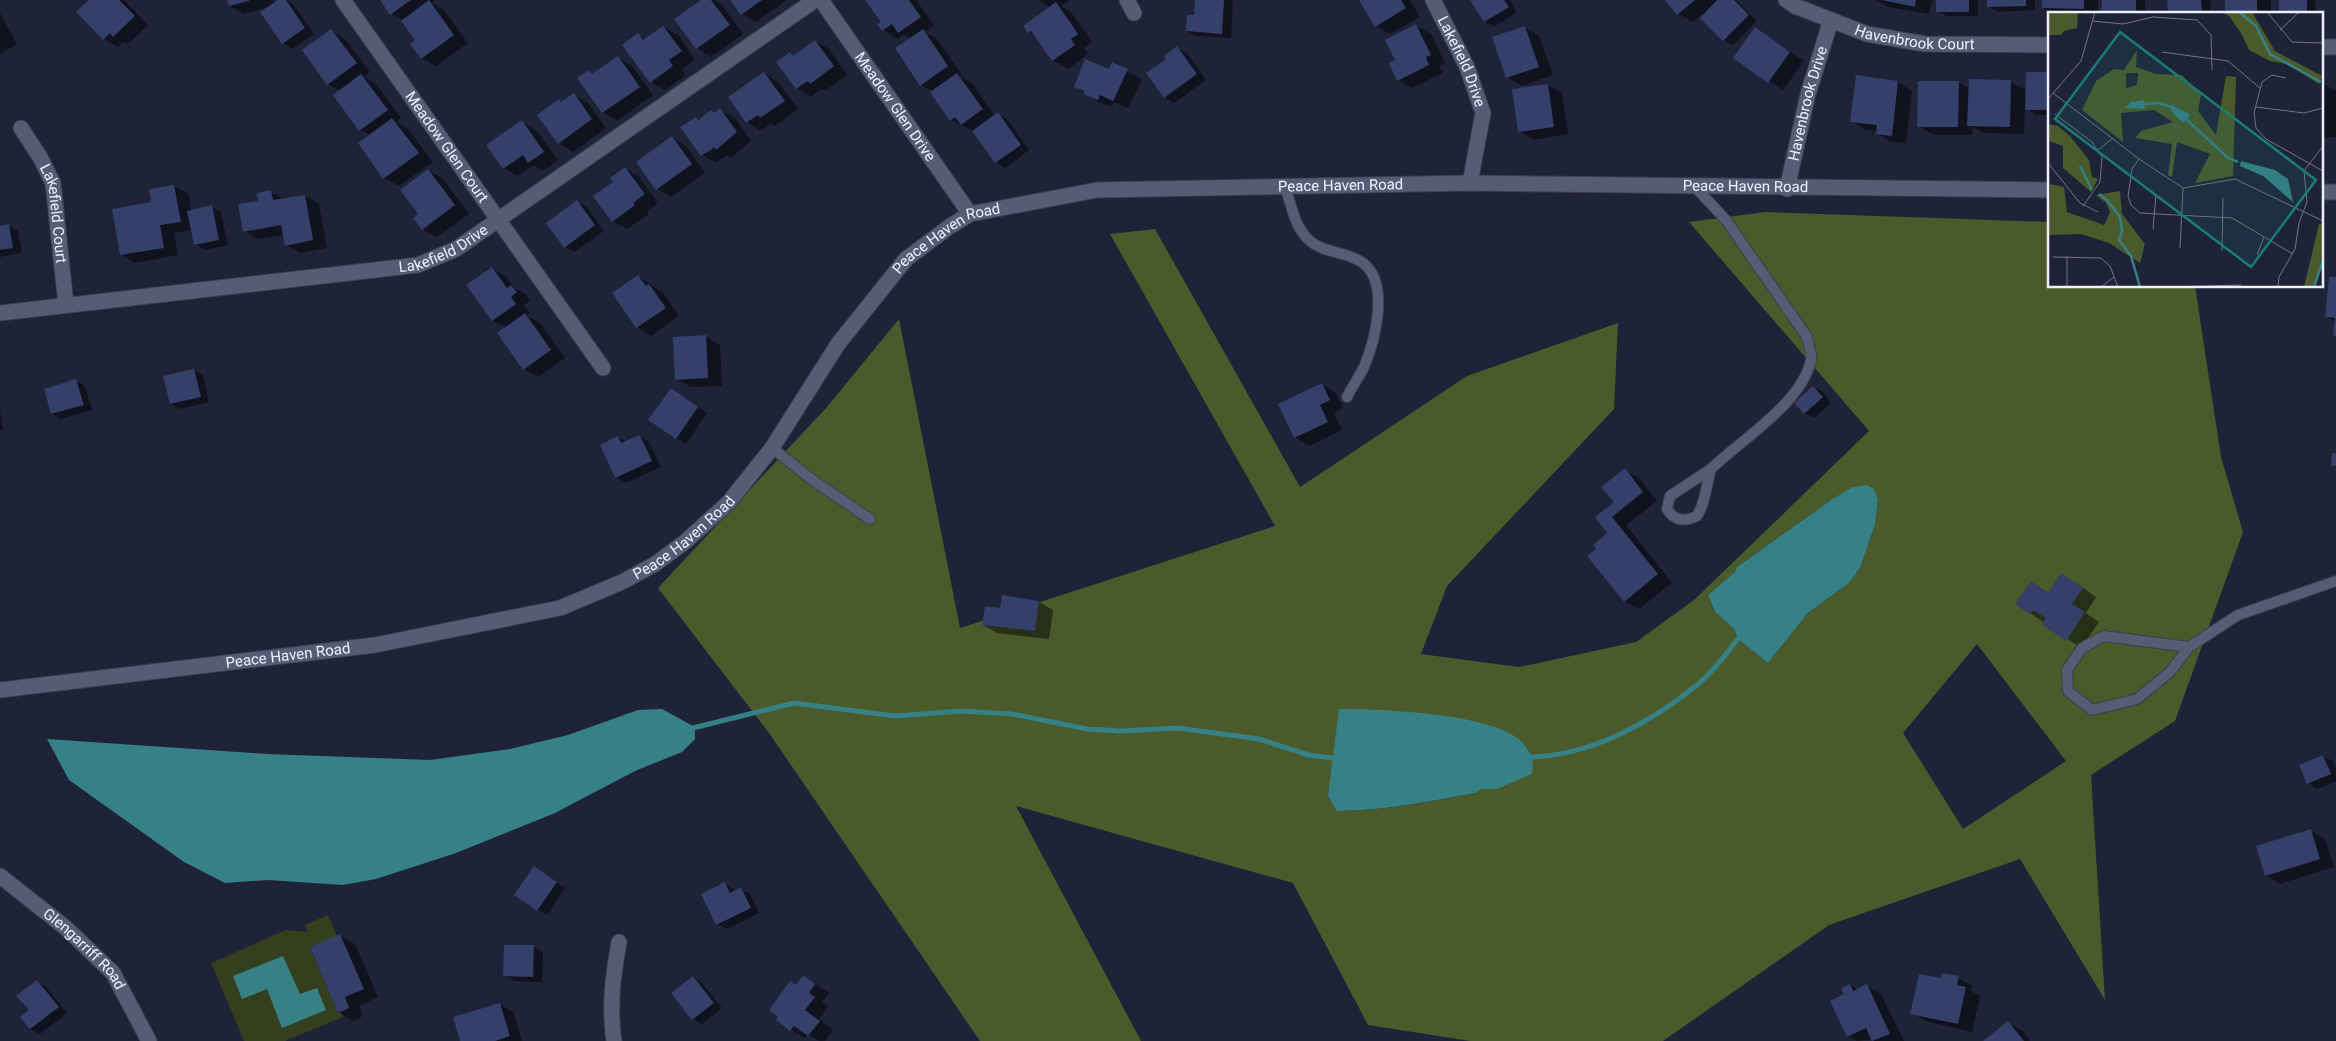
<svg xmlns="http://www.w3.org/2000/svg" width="2336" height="1041" font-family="Roboto,sans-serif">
<rect width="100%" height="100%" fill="#1e2338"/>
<polygon fill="#34401d" points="328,915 337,936 310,948 338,1013 341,1012 343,1017 285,1041 244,1041 211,963 286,930 307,932 305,925"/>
<path fill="#4a5a2a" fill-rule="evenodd" d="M1765,212L2050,222V286H2195L2221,457L2243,532L2175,721L2091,775L2105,1000L2020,859L1829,925L1663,1041H1470L1368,1025L1293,883L1016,806L1141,1041H980L769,733L658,588L827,407L899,319L960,628L1275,526L1110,234L1155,229L1300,487L1467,376L1618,323L1614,409L1447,586L1421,654L1519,667L1636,642L1694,600L1869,431L1689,222ZM1831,500H1878L1875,525L1860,568L1849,583L1808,613L1768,663L1738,639L1734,629L1715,612L1708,595L1734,573L1737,567ZM1977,644L2066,761L1963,829L1903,733ZM1334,759L1497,789H1481L1476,793C1430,801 1384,811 1338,811L1328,796Z"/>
<g fill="#368186">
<polygon points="1867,485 1874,489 1878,500 1875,525 1860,568 1849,583 1808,613 1768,663 1738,639 1734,629 1715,612 1708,595 1734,573 1737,567 1831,500 1853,487"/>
<polygon points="662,709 695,727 695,739 682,752 635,771 555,813 456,853 376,879 343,885 268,880 225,883 184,862 69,780 47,739 267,754 430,760 510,749 568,735 638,710"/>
<path d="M1339,709C1382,709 1485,713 1519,739C1524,743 1529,752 1533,757L1532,774L1497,789H1481L1476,793C1430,801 1384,811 1337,811L1328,796Z"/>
<polygon points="283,956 300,994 317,988 326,1010 282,1028 267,989 242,999 233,976"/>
</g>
<g fill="#0007" fill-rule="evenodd">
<polygon points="91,0 124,0 148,25 128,44 123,42 118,47 103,39"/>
<polygon points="228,0 273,0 274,4 280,0 287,0 292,3 314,34 292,49 283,43 269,7 244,14 230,6"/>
<polygon points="381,0 436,0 432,3 444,10 468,43 436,66 422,58 417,40 402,20 391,14"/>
<polygon points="703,0 714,0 722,5 743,34 711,57 697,48"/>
<polygon points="732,0 787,0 756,22 742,14"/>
<polygon points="867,0 916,0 934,25 925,32 937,39 962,75 960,76 972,83 995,116 998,114 1007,119 1029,150 1005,168 996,162 973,131 951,120 933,92 921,85 911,39 903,34 898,39 883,30 879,24 882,22"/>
<polygon points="1039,0 1070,0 1061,6 1071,12 1092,42 1084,48 1088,54 1068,69 1053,60 1037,37 1029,32 1024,26 1051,8"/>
<polygon points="1196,0 1233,0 1231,38 1196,36 1187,31 1195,16"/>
<polygon points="1360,0 1410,0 1420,17 1390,34 1376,26"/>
<polygon points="1471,0 1510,0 1517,12 1494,27 1485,21"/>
<polygon points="1667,0 1736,0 1757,21 1733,45 1724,40 1704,13 1693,22 1678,14"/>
<polygon points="1876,0 1932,0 1929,14 1888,7"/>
<polygon points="1937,0 1978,0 1978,16 1947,16 1937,11"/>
<polygon points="1988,0 2035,0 2035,10 1997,12 1988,6"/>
<polygon points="2043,0 2098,0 2098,14 2054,14 2043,8"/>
<polygon points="2103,0 2145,0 2145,14 2104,14"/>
<polygon points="2169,0 2210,0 2211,14 2172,14 2169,12"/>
<polygon points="2226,0 2271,0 2271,14 2227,14"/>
<polygon points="2280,0 2315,0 2316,14 2283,14 2280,12"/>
<polygon points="0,13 17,44 0,54"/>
<polygon points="1416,26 1431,34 1445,63 1439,66 1443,73 1412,88 1398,80 1397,60"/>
<polygon points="663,27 678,35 695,60 682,69 686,75 665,90 651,82 638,35 646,40"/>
<polygon points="1525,27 1539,36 1553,75 1522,86 1507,77"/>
<polygon points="1756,29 1804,61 1783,90 1735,58"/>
<polygon points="331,31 345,39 370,72 364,77 376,84 401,118 396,122 407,128 433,162 399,186 384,178 370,135 360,130 340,91 328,84"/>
<polygon points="815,41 829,49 847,75 825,91 821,89 811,97 797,88 790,54 794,56"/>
<polygon points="1177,48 1187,53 1206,80 1174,103 1165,97 1168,59"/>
<polygon points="618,57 632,66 653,95 617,121 603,112 589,71 594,74"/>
<polygon points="1112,64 1142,79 1128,108 1114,102 1112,107 1099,102 1076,87 1110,71"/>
<polygon points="764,73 778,82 798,109 775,126 771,123 761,131 747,122 730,98"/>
<polygon points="2050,74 2050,115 2036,115 2025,108 2024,134 1983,133 1973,127 1972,135 1933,135 1919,126 1959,82 1970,89 1970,81 2011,82 2027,91"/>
<polygon points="1857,76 1898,82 1912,91 1906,143 1891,142 1877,133 1877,131 1866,130 1851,121"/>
<polygon points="2322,83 2336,91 2336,137 2322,138"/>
<polygon points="1548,85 1562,93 1568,134 1534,140 1520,131"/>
<polygon points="574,95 588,103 606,128 573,152 559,143 559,100 562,103"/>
<path d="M720,110L735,118L751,141L731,158L727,155L716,163L702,155L698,120L711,111L715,114ZM720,144L706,154V151Z"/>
<polygon points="522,122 536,130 558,160 543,171 534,165 518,176 504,168"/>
<polygon points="672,138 686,146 705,173 671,197 657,189"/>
<polygon points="625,168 639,177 658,203 647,211 649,214 627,229 613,221 615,182"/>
<polygon points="428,170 443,179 469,214 437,237 422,229 420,215"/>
<polygon points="174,186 189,194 191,211 212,207 221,212 228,245 205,250 195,244 192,230 174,233 178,255 135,263 121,255 153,203"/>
<polygon points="271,192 285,200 305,196 319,204 327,248 300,253 286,245 284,235 258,239 244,231 260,202"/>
<polygon points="578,202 587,207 604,231 574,252 565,247"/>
<polygon points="9,226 18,231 22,253 0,257 0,227"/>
<polygon points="492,268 506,277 514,288 526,294 530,301 524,305 530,313 526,315 540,323 565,358 538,377 524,369 507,328 493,321 468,285"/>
<polygon points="638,276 664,294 679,316 651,336 637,327 613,294"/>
<polygon points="2336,279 2336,336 2336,322 2326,317"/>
<polygon points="706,337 720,345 722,386 691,387 676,379"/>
<polygon points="194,370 203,375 209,402 180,409 171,404"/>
<polygon points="76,381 85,386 92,410 61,419 52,414"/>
<polygon points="1322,384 1336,393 1343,408 1334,413 1342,430 1310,446 1295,437 1279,404"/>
<polygon points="1813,387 1823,392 1831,403 1814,418 1805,413"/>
<polygon points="672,389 707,413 686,444 676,438"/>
<polygon points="0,410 3,430 0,430"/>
<polygon points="640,436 649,442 661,467 626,483 616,477 601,445 618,437 627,442"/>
<polygon points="1625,470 1639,478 1657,501 1626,525 1672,583 1639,609 1624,601 1598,549 1609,533 1596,517 1615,502"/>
<polygon points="2031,583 2049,593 2076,583 2096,597 2086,613 2099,622 2081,648 2017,604"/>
<polygon points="1003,597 1039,602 1053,610 1049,639 997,633 983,625 1001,609"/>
<polygon points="2323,756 2333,761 2336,769 2336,781 2317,789 2308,783"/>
<polygon points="2311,831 2325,839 2334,867 2280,884 2266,875"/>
<polygon points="544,873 565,888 547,915 516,895"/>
<polygon points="725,883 735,891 741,889 750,894 759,913 727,929 717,924"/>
<polygon points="340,936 355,944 378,997 359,1006 363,1016 353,1021 339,1012"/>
<polygon points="534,947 543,952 542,982 514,981 505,975"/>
<polygon points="693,977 702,983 722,1008 702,1024 693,1019"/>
<polygon points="804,977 829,993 822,1002 828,1006 819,1019 833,1030 825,1041 819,1041 808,1034 805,1038 791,1030 797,986"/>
<polygon points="1958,978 1972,986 1971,991 1980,996 1972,1032 1926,1021 1912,1013 1942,980"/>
<polygon points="37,981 46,987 67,1013 40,1034 31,1029 21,1017 30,1010"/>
<polygon points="1850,985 1858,990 1867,986 1881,994 1904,1041 1874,1041 1873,1039 1857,1041 1848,1036 1846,995"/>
<polygon points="500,1004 514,1013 522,1041 462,1041"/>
<polygon points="2008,1023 2023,1031 2030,1041 1985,1041"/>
</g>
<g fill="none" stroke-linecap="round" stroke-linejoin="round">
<g stroke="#368186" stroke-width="5">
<polyline points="689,729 794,703 895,716 962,711 1012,714 1087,729 1121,731 1178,728 1259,739 1309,755 1339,759"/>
<path d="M1527,757C1589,757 1650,723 1697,685C1713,672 1725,655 1738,639"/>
</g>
</g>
<g fill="#343f6a">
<polygon points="89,0 119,0 135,16 113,37 110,33 103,40 76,12"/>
<polygon points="227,0 249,0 249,1 229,6"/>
<polygon points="278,0 286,0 305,28 282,44 260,12"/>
<polygon points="380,0 411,0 390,15"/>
<polygon points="429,0 454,35 421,59 410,44 415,40 401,21"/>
<polygon points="701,0 711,0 730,25 696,49 674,19"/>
<polygon points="730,0 762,0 741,15"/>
<polygon points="865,0 909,0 921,17 898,33 892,24 882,31 877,24 881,22"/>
<polygon points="1195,0 1224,0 1222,34 1186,31 1187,15 1194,15"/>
<polygon points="1359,0 1401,0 1406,8 1375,27"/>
<polygon points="1470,0 1504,0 1509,7 1484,22"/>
<polygon points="1665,0 1695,0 1677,15"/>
<polygon points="1717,0 1734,0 1749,15 1723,41 1700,18"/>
<polygon points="1882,0 1916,0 1915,7"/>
<rect x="1936" y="0" width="33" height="12"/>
<polygon points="1987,0 2026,0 2026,6 1987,7"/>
<polygon points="2042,0 2084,0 2084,9 2042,8"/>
<polygon points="2102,0 2136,0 2136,14 2101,14"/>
<polygon points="2167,0 2201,0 2202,12 2168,13"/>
<rect x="2225" y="0" width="32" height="14"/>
<rect x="2279" y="0" width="28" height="13"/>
<polygon points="1056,2 1078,34 1071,39 1075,45 1052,61 1031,31 1028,33 1023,26"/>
<polygon points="1416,24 1431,55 1426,57 1429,65 1397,81 1389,63 1395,60 1385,40"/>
<polygon points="663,26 682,51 669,60 673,66 650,83 622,45 638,33 643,40"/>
<polygon points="1525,26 1539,67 1506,78 1492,37"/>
<polygon points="1755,27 1790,52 1768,83 1733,58"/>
<polygon points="331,29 357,63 327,85 302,50"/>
<polygon points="923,29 948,66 920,86 895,48"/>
<polygon points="815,40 834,66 810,84 808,81 796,89 776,62 790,52 793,56"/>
<polygon points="1177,46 1197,74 1164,98 1146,73 1166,59 1164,56"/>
<polygon points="618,56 640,87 602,113 577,78 589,70 592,74"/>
<polygon points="1085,59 1109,69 1112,62 1128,69 1113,101 1100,95 1098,100 1083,94 1084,91 1074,87"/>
<polygon points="764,72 785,101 760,118 758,115 746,123 728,97"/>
<polygon points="2026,72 2050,72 2050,110 2025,110"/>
<polygon points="957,73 983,109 961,125 955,117 950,121 930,92"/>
<polygon points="361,74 388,110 359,131 333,95"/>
<polygon points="1856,75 1898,81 1892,136 1876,134 1877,125 1850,122"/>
<polygon points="1969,79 2011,80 2010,127 1967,126"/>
<polygon points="1918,81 1959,81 1958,127 1917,127"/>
<polygon points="1548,84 1554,127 1518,132 1512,89"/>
<polygon points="574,93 592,119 558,144 537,115 559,99 561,102"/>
<polygon points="720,108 737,132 716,150 714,147 701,156 680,127 696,117 698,120 711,110 714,113"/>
<polygon points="998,112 1021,145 995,163 972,131"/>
<polygon points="392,118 419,153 383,179 358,143"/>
<polygon points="522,120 544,152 528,163 523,155 503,169 486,145"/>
<polygon points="672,136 692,164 656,190 636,162"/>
<polygon points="625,167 645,194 633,203 635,205 612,222 593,196 613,182 610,178"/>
<polygon points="428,169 455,205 422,230 413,218 418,214 400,190"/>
<polygon points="174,185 181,222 160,225 164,248 120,255 112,209 151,202 149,189"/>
<polygon points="271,190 273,200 305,195 313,240 285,246 281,225 243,232 238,204 258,201 257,193"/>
<polygon points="577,200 595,225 564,248 546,223"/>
<polygon points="212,205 219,240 194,245 187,211"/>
<polygon points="9,224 13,248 0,250 0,226"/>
<polygon points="492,267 507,288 511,285 517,292 511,297 516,304 492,321 466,285"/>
<polygon points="638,275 646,286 649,284 666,308 636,328 612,293"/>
<polygon points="2329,277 2336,277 2336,336 2333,335 2335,318 2325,317"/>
<polygon points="525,313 551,350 523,370 497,333"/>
<polygon points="706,335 708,378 675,380 673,337"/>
<polygon points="194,369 201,397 170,404 163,376"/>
<polygon points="76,379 84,405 51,414 44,389"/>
<polygon points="1322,383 1330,400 1320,405 1328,422 1294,438 1278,404"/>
<polygon points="1813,386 1823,397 1804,414 1794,403"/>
<polygon points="671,388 698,407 676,439 648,420"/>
<polygon points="640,435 652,461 615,478 600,445 618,436 621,443"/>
<polygon points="2332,453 2336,453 2336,466 2331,466"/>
<polygon points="1625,468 1643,492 1612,517 1658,574 1624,602 1587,556 1596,549 1593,545 1607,533 1595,517 1614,502 1601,487"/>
<polygon points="2061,573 2083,588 2072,604 2085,612 2066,641 2042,624 2046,618 2033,610 2030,614 2015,604 2031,581 2048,593"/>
<polygon points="1002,595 1039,601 1035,631 982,625 985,606 1000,608"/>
<polygon points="2323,755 2331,774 2307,784 2299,765"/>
<polygon points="2311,829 2320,859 2265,876 2256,846"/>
<polygon points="534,866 557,882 537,911 514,895"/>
<polygon points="725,882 730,893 741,887 751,908 716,925 701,894"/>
<polygon points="340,934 364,989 345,997 349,1008 338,1013 310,947"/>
<polygon points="504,945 534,945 533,977 503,976"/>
<polygon points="1942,973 1959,976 1957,985 1966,987 1958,1024 1910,1014 1919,974 1941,978"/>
<polygon points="803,975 815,984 809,993 815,997 805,1010 820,1021 808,1036 794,1026 790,1031 776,1020 778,1017 769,1010 790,981 796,985"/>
<polygon points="693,976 714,1003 692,1020 671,993"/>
<polygon points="37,980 59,1007 30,1029 20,1017 29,1010 16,996"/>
<polygon points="1850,984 1853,991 1867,984 1890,1034 1872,1041 1866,1028 1847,1037 1830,1001 1844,994 1841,988"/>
<polygon points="500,1003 510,1036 495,1041 460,1041 453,1017"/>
<polygon points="2008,1021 2024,1041 1983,1041"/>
</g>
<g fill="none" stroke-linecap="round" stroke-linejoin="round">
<defs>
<g id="service">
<path d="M1285,187C1292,206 1294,227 1310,241C1325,254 1347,251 1363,263C1390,283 1375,341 1364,367C1359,377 1352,387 1347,397"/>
<path d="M1696,188L1726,220L1807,337C1808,344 1812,353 1811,360C1802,403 1742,439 1711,469C1706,485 1706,502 1697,516C1685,522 1674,521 1667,509L1670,496L1711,469"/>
<polyline points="772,448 814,481 870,519"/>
<polyline points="2189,647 2104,636 2082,648 2067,670 2068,691 2092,710 2137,699 2170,672 2189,647 2238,615 2336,581"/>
</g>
<g id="minor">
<path id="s1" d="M343,0L603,368"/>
<path id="s2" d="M821,0L970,214"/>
<polyline points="1127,0 1134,13"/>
<path id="s3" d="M1433,0L1467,67L1483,113L1470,183"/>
<path id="s4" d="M1786,0L1795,6L1867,34L1925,44L2050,45"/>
<polyline points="2322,47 2336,47"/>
<path id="s5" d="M21,128L40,157L53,183L66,305"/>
<path id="s6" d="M1787,189L1808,94L1831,20"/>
<path id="s7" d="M0,313L418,265L456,249L815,0"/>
<path id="s8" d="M0,876L66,928L113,973L149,1041"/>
<path d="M614,1041C609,1006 613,976 619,942"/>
</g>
<g id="secondary">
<polyline points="2322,192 2336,192"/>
<path id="s9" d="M0,690L375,645L560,608L622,582L655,564L685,542L729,502L772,448L838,344L906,259L949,227L970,214L1097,190L1470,183L2050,190"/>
</g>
</defs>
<use href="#service" stroke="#3a3e4f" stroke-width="12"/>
<use href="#minor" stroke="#3a3e4f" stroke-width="17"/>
<use href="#secondary" stroke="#3a3e4f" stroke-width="17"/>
<use href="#service" stroke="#555c74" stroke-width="10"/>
<use href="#minor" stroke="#555c74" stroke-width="15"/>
<use href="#secondary" stroke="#555c74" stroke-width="15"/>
</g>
<g text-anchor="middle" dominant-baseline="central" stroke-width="4" stroke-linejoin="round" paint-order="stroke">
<g font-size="15" fill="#edf1fc" stroke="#0b0d16">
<text stroke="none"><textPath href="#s4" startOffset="136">Havenbrook Court</textPath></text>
<text stroke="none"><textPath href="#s3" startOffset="68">Lakefield Drive</textPath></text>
<text stroke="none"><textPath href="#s6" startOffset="88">Havenbrook Drive</textPath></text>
<text stroke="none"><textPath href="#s2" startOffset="130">Meadow Glen Drive</textPath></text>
<text stroke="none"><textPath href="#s1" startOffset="180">Meadow Glen Court</textPath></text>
<text stroke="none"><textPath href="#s9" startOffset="1520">Peace Haven Road</textPath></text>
<text stroke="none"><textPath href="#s9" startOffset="1925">Peace Haven Road</textPath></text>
<text stroke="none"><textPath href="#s5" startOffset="94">Lakefield Court</textPath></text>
<text stroke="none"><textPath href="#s9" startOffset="1115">Peace Haven Road</textPath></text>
<text stroke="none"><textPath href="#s7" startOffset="450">Lakefield Drive</textPath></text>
<text stroke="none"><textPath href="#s9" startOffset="710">Peace Haven Road</textPath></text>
<text stroke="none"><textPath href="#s9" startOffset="290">Peace Haven Road</textPath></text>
<text stroke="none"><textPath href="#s8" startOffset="112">Glengarriff Road</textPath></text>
</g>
</g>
<g transform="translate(2048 12)">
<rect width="275" height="275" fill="#1e2338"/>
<path d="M0,0H27L30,2L29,16L16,19L13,23H0ZM174,0H204L227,39L274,64L271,72L239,52L222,49L201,38L193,21L181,4ZM89,38L88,55L108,62L134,63L153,83L150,99L168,123L178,64L188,65L185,164L147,171L162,142L129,130L124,165L120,163L124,132L87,126L93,119L125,110L106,98L73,101L75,130L34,98L48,69L66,57L76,58ZM78,61H90L89,73L78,76ZM122,95H128L142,104L135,111ZM0,112L10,114L22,124L41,148L44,165L50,167L43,180L15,156V134L1,129ZM2,172L16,175L19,200L56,213L62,200L58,191L48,183L72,179L74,202L97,232L92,251L61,231L33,222L0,223ZM271,212H275V238L270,263L264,275H256Z" fill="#4a5a2a" fill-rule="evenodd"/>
<path d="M96,88L97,97L77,96L83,90ZM123,93L140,101L142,104L135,111L123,99ZM193,149L227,158L240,167L245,190L215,164L192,154Z" fill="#368186"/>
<path fill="none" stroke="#368186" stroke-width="2.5" d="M191,0L208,14L222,42L273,70M97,92L111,91L123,95M138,107L180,146L190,150M32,154L44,178M51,182L59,188L72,205L74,219L71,228L83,244L92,275M266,275L275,248"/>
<path fill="none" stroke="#717586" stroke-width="1" d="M219,0L244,30L275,31M44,9L75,12L105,5L149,8L163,23L164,58M232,18L251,0M114,40L180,49L212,76M238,66L224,63L214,70L206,101L208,116L218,127L275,159M5,81L91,147L135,176L187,167L275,209M0,87L33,49L47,0M208,95L256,101L275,96M7,102L44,130L54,145L52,170L35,194M50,138L65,126M91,147L84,157L80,184L83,193L92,201L184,206L245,242M0,151L32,191L50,200M105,217L108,182M132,236L135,176M174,239L175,186M209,243L216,225M19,244V275M5,245L53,246L62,254L70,275M53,275L66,265M125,275L193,273M230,275L231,265L247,237L251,211L259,190L256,159L275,134"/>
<path fill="#1a7c75" fill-opacity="0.15" stroke="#1a7c75" stroke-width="2.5" d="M72,20L268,168L203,255L7,107Z"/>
<rect width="275" height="275" fill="none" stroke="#edf1fc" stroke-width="2.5"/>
</g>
</svg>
